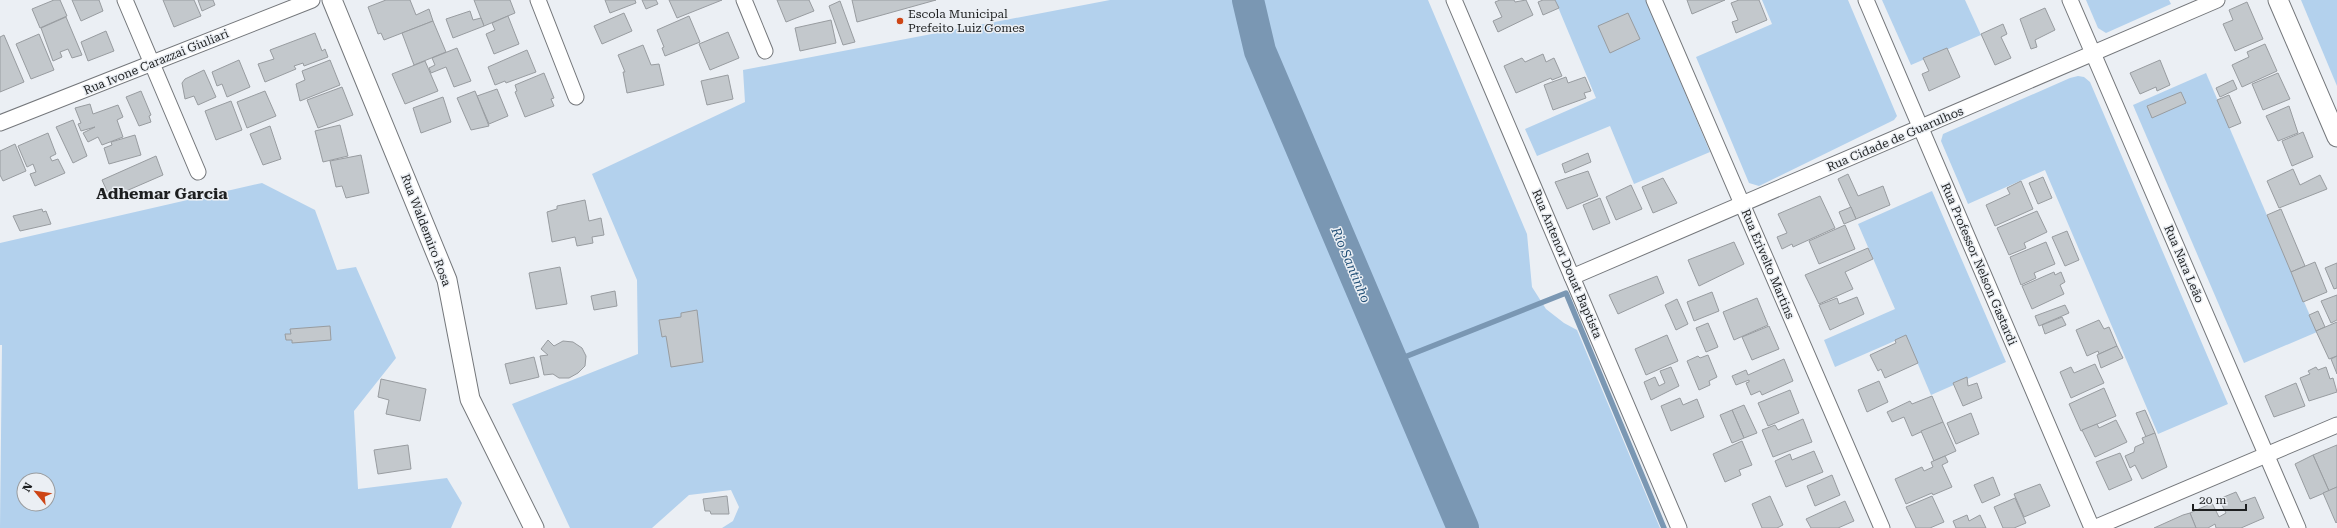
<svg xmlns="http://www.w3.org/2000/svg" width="2337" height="528" font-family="'Roboto Serif',serif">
<rect width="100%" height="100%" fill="#ebeff4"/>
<g fill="#b3d1ed" fill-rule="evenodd">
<polygon points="1110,0 1428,0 1527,234 1532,287 1546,309 1564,323 1577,330 1660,528 722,528 733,521 739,507 731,490 689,495 652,528 570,528 512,404 638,354 637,280 592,174 745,102 743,70"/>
<polygon points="1555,0 1646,0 1710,152 1634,184 1610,126 1537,156 1525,129 1596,98"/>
<polygon points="1762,0 1848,0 1897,116 1894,120 1759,186 1749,183 1696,57 1772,24"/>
<polygon points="1882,0 1965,0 1981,35 1911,65"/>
<polygon points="2086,0 2169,0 2171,4 2106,33 2098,28"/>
<polygon points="2301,0 2337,0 2337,86"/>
<polygon points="2206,73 2317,332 2244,363 2133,105"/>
<polygon points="2078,76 2084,77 2090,82 2228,404 2158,434 2045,170 1968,204 1941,141 1943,134 2070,78"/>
<path d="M262,183L315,210L337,270L356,267L396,358L354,411L358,489L447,478L462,503L451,528H0L2,345H0V243ZM24,480H48V504H24Z"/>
<polygon points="1932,191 2006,362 1931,395 1906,336 1835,367 1824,340 1895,309 1858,224"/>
</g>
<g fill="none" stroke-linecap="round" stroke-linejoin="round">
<polyline stroke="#7a97b3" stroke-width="5.5" points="1392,362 1566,293 1664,528"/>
<polyline stroke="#7a97b3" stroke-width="32" points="1248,0 1260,51 1463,528"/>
</g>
<g fill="#c3c8cc" stroke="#989ca0">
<polygon points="54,0 60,0 67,16 40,28 32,9"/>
<polygon points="72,0 99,0 103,11 81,21"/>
<polygon points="163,0 194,0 201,16 174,27"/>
<polygon points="198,0 213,0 215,5 202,11"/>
<polygon points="386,0 410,0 416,15 429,9 433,21 384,40 381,33 378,34 368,7"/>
<polygon points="474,0 510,0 515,13 484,26"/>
<polygon points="605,0 635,0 636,3 610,13"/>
<polygon points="642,0 656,0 658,4 646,9"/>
<polygon points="669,0 722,0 677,18"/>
<polygon points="777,0 809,0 814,11 786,22"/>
<polygon points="852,0 936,0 857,22"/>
<polygon points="1500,0 1514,0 1515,2 1526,0 1533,15 1498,32 1493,21 1502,17 1495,2"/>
<polygon points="1543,0 1555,0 1559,8 1543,15 1538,2"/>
<polygon points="1687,0 1725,0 1692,14"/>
<polygon points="1739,0 1759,0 1767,20 1736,33 1732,22 1738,20 1731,3"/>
<polygon points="840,1 855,42 843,45 829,6"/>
<polygon points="2247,2 2263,39 2235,51 2223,24 2233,20 2229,10"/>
<polygon points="2045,8 2055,30 2035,40 2037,47 2031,49 2020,19"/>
<polygon points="470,11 473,20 481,18 484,26 453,38 446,19"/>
<polygon points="624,13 632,31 602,44 594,26"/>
<polygon points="1628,13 1640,39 1610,53 1598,26"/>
<polygon points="508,16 519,44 494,54 486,34 495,30 492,23"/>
<polygon points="689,16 700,42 665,56 662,48 664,47 657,30"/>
<polygon points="66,17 82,55 72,58 68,49 60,52 62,57 53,61 41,28"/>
<polygon points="831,20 836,43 800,51 795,28"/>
<polygon points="433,21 446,52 414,65 402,33"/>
<polygon points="2003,24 2007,34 2001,37 2011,58 1995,65 1981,34"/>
<polygon points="106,31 114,51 88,61 81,42"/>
<polygon points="728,32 739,58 710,70 699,44"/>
<polygon points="315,33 322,51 325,49 328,57 304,66 303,63 294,66 296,69 265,82 258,64 274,59 270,50"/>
<polygon points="39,34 54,70 31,79 16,44"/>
<polygon points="4,35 24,82 0,92 0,37"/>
<polygon points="2265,44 2277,71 2242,87 2232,65 2249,57 2247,52"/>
<polygon points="643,45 651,65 659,64 664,85 627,93 623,72 625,72 618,55"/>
<polygon points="457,48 471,81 454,87 446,67 431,73 429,68 435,65 432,58"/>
<polygon points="1947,48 1960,77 1929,91 1922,74 1929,71 1923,58"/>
<polygon points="527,50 536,72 506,83 505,81 495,85 488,67"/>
<polygon points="1543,54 1546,62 1554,58 1562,76 1552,80 1551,78 1516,93 1504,66 1522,58 1525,62"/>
<polygon points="239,60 250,87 227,97 222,84 217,86 212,72"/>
<polygon points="330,60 340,85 300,101 296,84 305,80 302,71"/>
<polygon points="2160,60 2170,85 2157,91 2156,87 2140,94 2130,73"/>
<polygon points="425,61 438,91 405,104 392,74"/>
<polygon points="204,70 216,97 198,105 194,96 185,99 182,83 185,79"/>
<polygon points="544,73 554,98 551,99 554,106 525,117 515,92 517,91 515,85"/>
<polygon points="2278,73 2290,99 2263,110 2252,84"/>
<polygon points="728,75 733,99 707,105 701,81"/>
<polygon points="1566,77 1568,83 1585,77 1591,91 1584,93 1586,98 1553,110 1544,85"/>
<polygon points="2233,80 2237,89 2220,97 2216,88"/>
<polygon points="342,87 353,115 318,128 307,100"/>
<polygon points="497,89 508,116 489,124 477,96"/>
<polygon points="141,91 151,115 149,116 151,122 139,126 126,97"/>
<polygon points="265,91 276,116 247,128 237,102"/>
<polygon points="475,91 489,126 471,130 457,98"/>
<polygon points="2181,92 2186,103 2152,118 2147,106"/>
<polygon points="2229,95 2241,123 2229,128 2217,100"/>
<polygon points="443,97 451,122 421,133 413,108"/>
<polygon points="231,101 242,130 216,140 205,111"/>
<polygon points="90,104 93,114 118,105 123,117 117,120 123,137 102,145 98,137 88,142 83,133 95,127 81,131 78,124 81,123 75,108"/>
<polygon points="2289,106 2298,133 2278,141 2266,116"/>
<polygon points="73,120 87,156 73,163 56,127"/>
<polygon points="340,125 348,156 323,162 315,131"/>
<polygon points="270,126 281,159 263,165 250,134"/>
<polygon points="2303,132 2313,157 2292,166 2282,141"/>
<polygon points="48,133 56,154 50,157 52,161 58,159 65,173 35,186 30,174 36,172 33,164 27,167 18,146"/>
<polygon points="135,135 141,155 109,164 104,148 112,145 111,142"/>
<polygon points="15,144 26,171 3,181 0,175 0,151"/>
<polygon points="1588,153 1591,162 1565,173 1562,164"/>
<polygon points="361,155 369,193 346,198 342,186 336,187 330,161"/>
<polygon points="156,156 163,175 110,198 102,180"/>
<polygon points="2293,169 2300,185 2320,175 2327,189 2279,208 2267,181"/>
<polygon points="1588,171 1598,196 1567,209 1555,182"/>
<polygon points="1848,174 1858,196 1883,186 1890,205 1856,219 1838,179"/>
<polygon points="2043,177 2052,198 2038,204 2029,183"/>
<polygon points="1663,178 1677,203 1653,213 1642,187"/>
<polygon points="2021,181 2033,209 1995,226 1986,205 2010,194 2007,188"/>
<polygon points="1631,185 1642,209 1616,220 1606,197"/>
<polygon points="1820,196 1835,228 1793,247 1792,244 1782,249 1777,237 1787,233 1778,214"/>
<polygon points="1600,198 1610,223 1593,230 1583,205"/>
<polygon points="585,200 589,221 601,218 604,235 592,237 593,243 577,246 575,237 552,242 547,212 557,209 557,206"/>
<polygon points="1851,207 1856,219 1844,224 1839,212"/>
<polygon points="42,209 43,212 46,211 51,224 20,231 13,216"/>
<polygon points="2281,209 2305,266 2291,272 2267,215"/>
<polygon points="2037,211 2047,232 2024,243 2026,248 2009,255 1997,228"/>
<polygon points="1845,225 1855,249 1819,264 1809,241"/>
<polygon points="2067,231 2079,260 2065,266 2052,237"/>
<polygon points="1734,242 1744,264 1699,286 1688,260"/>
<polygon points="2046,242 2055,264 2034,273 2036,278 2021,285 2010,257"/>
<polygon points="1868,248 1873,259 1845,272 1853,289 1819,304 1805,275"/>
<polygon points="2315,262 2327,292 2303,302 2291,272"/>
<polygon points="2337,263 2337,288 2334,289 2325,268"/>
<polygon points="560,267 567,304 536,309 529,273"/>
<polygon points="2054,272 2055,275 2061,272 2065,282 2060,285 2064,294 2032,309 2022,286"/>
<polygon points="1657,276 1664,293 1618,314 1609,295"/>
<polygon points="615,291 617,306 594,310 591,296"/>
<polygon points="1712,292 1719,311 1694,321 1687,302"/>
<polygon points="2337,295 2337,320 2331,323 2321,301"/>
<polygon points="1857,297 1864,314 1830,330 1819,305 1837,298 1839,304"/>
<polygon points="1757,298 1768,325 1734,340 1723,312"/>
<polygon points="1677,299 1688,324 1676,330 1665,305"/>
<polygon points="2065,305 2069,313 2039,326 2035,316"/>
<polygon points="697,310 703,362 671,367 666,336 662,337 659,320 681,317 681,313"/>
<polygon points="2318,311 2325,327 2316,331 2309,315"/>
<polygon points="2062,317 2066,325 2045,334 2042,325"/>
<polygon points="2099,320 2104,329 2109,327 2117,346 2099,354 2098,351 2087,356 2076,330"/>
<polygon points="2337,322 2337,356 2329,359 2316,331"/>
<polygon points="1708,323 1718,347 1706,352 1696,328"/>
<polygon points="330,326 331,340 292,343 292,340 286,340 285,334 291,334 290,329"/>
<polygon points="1769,326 1779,349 1752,360 1742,337"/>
<polygon points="1667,335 1678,361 1646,375 1635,349"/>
<polygon points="1906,335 1918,363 1885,378 1881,369 1878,371 1870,355 1896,343 1895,340"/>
<polygon points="548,340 554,346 563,341 573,342 582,348 586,356 585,366 578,373 569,378 559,378 553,374 544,375 540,356 548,355 541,349"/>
<polygon points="2117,346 2123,358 2101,368 2097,355"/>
<polygon points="1708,355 1717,377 1709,381 1710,385 1699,390 1687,361 1698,356 1700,358"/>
<polygon points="2337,356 2337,374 2331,359"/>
<polygon points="534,357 539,377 510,384 505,364"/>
<polygon points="1784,359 1793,381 1762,395 1760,391 1751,395 1746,383 1749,382 1749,380 1736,385 1732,376 1746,370 1748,375"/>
<polygon points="2095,364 2104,383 2071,398 2060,372 2071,367 2074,373"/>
<polygon points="1671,367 1679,386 1651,400 1644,382 1655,377 1659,386 1665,383 1660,371"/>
<polygon points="2316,367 2318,370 2326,367 2330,379 2333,378 2337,392 2309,401 2300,378 2310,374 2308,371"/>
<polygon points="1967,377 1968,386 1977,383 1982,398 1963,406 1953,383"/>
<polygon points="381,379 426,389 420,421 386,414 389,400 378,397"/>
<polygon points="1879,381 1888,402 1867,412 1858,390"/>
<polygon points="2296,383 2305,406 2274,417 2265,396"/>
<polygon points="2104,388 2116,416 2081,431 2069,404"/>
<polygon points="1790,390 1799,413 1768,426 1758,403"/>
<polygon points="1932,396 1943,422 1912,436 1904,417 1892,422 1887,412 1910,401 1912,404"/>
<polygon points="1680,398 1683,405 1697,399 1704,417 1671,431 1661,406"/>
<polygon points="1744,405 1757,433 1744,438 1732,410"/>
<polygon points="1732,410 1744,438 1732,443 1720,415"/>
<polygon points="2145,410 2155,433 2146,437 2136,413"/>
<polygon points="1971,413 1979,434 1956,444 1947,423"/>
<polygon points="1803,419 1812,442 1773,457 1762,430 1775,425 1778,430"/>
<polygon points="2116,420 2127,442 2095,457 2082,430 2097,424 2099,428"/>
<polygon points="1943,422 1956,451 1934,461 1921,431"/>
<polygon points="2155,433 2167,467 2142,479 2135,465 2130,468 2125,456 2134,452 2135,447 2144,443 2142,438"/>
<polygon points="1742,441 1752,465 1739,470 1741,475 1725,482 1713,454"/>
<polygon points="408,445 411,469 378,474 374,450"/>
<polygon points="2337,445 2337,487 2329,491 2313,455"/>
<polygon points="1814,451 1823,472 1786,487 1775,461 1790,454 1792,460"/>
<polygon points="2120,453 2132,480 2109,490 2096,462"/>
<polygon points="2313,455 2329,491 2310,499 2295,464"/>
<polygon points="1945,456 1948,462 1942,465 1952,487 1933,495 1932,493 1906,504 1895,479 1922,467 1924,471 1933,467 1931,462"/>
<polygon points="1832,475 1840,495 1815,506 1807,486"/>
<polygon points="1993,477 2000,495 1982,503 1974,485"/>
<polygon points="2040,484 2050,506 2024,517 2014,494"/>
<polygon points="2337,487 2337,522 2336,523 2323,493"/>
<polygon points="2236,492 2241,502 2255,497 2264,518 2241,528 2216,528 2215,524 2208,528 2196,528 2190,513 2212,503 2219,517 2226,513 2219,499"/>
<polygon points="727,496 729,514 711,514 710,511 705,511 703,499"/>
<polygon points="1770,496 1783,525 1777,528 1762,528 1752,504"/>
<polygon points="1932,496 1944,522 1930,528 1916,528 1906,507"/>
<polygon points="2015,498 2026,523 2014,528 2003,528 1994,507"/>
<polygon points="1845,501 1854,521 1838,528 1811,528 1806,519"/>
<polygon points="2190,513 2196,528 2154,528 2183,515"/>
<polygon points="1967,515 1969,521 1980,515 1986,528 1956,528 1953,521"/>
</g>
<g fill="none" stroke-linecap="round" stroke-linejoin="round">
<defs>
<g id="minor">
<polyline points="125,0 198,172"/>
<polyline points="538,0 576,97"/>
<polyline points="744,0 765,51"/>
<polyline points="1454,0 1679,528"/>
<polyline points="1654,0 1882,528"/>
<polyline points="1866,0 2092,528"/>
<polyline points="2070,0 2298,528"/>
<polyline points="0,123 312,0"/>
<polyline points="1572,277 2217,0"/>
<polyline points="2094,528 2337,425"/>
</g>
<g id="tertiary">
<polyline points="332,0 447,280 470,399 534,528"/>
<polyline points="2278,0 2337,137"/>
</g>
</defs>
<use href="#minor" stroke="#74777b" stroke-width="17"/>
<use href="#tertiary" stroke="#74777b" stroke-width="21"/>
<use href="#minor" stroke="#fff" stroke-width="15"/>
<use href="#tertiary" stroke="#fff" stroke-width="19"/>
</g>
<circle fill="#cd4515" stroke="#ebeff4" stroke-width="1.5" cx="900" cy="21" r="4"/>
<g text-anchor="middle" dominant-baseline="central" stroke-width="3" stroke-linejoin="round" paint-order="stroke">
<g font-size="12" fill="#1d1f20" stroke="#ebeff4" text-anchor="start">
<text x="908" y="14">Escola Municipal<tspan x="908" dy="14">Prefeito Luiz Gomes</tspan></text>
</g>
<g font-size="12" fill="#1d1f20" stroke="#ebeff4">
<text transform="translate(156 62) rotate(-22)">Rua Ivone Carazzai Giuliari</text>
<text transform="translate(1895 139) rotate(-23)">Rua Cidade de Guarulhos</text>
<text transform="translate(426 230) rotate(69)">Rua Waldemiro Rosa</text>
<text transform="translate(1567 264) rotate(67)">Rua Antenor Douat Baptista</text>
<text transform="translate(1768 264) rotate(67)">Rua Erivelto Martins</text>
<text transform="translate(1979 264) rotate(67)">Rua Professor Nelson Gastardi</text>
<text transform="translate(2184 264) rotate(67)">Rua Nara Leão</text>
</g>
<g font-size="13" font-style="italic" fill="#235178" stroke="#ebeff4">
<text transform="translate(1351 265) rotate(67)">Rio Santinho</text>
</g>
<g font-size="16" font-weight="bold" fill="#1d1f20" stroke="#ebeff4">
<text x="162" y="193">Adhemar Garcia</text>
</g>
</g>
<g transform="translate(36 492) rotate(299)"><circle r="19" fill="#ebeff4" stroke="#999c9f"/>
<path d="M0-3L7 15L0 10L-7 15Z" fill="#cd4515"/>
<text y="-6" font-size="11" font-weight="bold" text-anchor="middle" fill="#1d1f20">N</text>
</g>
<path d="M2193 504v6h53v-6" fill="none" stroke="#1d1f20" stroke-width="2"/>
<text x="2199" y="504" font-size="12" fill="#1d1f20" stroke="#ebeff4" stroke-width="3" paint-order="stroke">20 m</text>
</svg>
